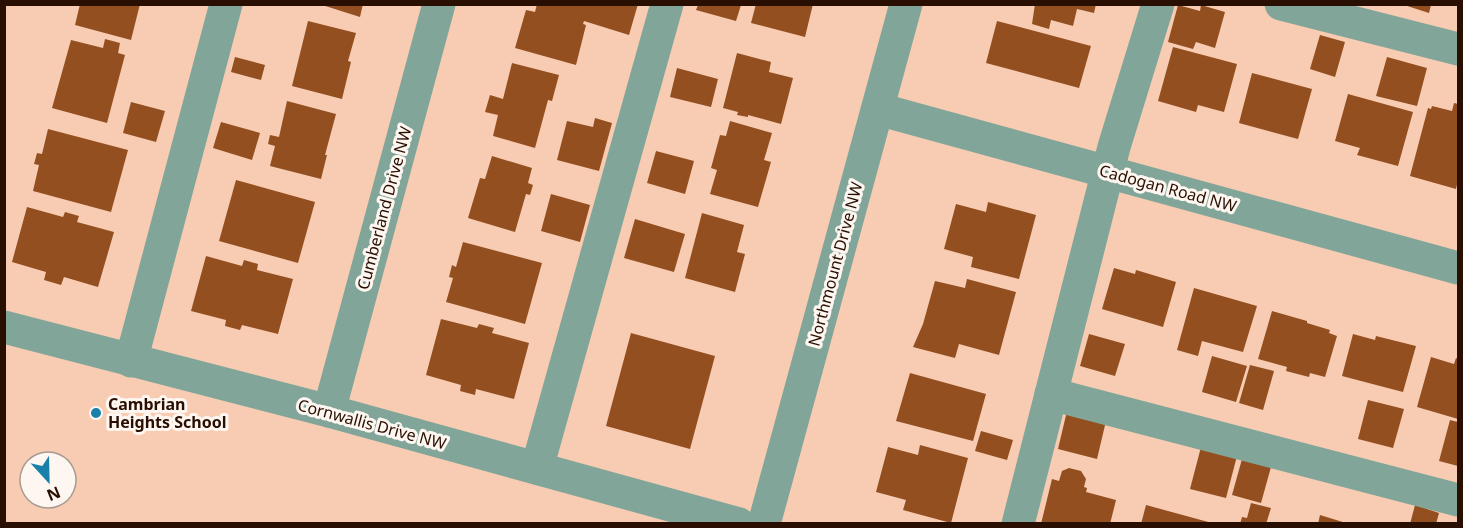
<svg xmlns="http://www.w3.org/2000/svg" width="1463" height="528" font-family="'Noto Sans',sans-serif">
<rect width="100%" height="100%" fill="#f8ccb3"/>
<g fill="#934f1f">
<polygon points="80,4 140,4 131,40 75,25"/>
<polygon points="319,4 363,4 360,17"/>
<polygon points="537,4 638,4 629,35 584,21 583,24 586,25 576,65 515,48 526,10 535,12"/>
<polygon points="756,4 813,4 805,37 751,23"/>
<polygon points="1035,4 1096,4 1094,13 1077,9 1073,26 1051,20 1049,29 1032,24"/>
<polygon points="698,5 741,5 736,21 696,10"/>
<polygon points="1178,5 1200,11 1201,5 1225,12 1215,48 1196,42 1193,49 1168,42"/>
<polygon points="1404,5 1431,5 1429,13"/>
<polygon points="308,21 356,33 348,61 351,62 342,99 292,86"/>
<polygon points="997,21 1091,46 1079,88 986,63"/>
<polygon points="1320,35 1345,42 1335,77 1310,69"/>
<polygon points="105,39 120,43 118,53 125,55 107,123 52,108 71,40 103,48"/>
<polygon points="1173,47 1237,64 1224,112 1198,105 1196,112 1158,101"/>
<polygon points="737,53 771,62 769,72 793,78 781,124 748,115 748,117 737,115 738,112 723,108"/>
<polygon points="235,57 265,65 261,80 231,72"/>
<polygon points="1387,57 1427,68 1417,106 1376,96"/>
<polygon points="512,63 559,75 552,101 548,100 535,148 493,136 498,115 485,112 490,95 503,99"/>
<polygon points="677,68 718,79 711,107 670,97"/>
<polygon points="1252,73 1312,89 1298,139 1239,123"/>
<polygon points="1348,94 1413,112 1398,166 1357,155 1360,148 1335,141"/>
<polygon points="287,101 336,114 325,155 327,155 321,179 270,166 275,146 268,144 270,135 279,137"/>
<polygon points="131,102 165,111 156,142 123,133"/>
<polygon points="1454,103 1458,104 1458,180 1456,189 1410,176 1428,108 1431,109 1432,106 1452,111"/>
<polygon points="595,118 612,123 599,171 557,160 567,121 593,127"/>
<polygon points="730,121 772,133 764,160 771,162 758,207 710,194 717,170 711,168 720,135 726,136"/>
<polygon points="221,122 260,133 252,160 213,148"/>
<polygon points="48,129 128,150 111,212 33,191 39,165 34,164 37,153 42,154"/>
<polygon points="656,151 694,161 685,194 647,183"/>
<polygon points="492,156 532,168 528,183 533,185 530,195 526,194 515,232 468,218 480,178 485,179"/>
<polygon points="236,180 315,202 298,263 219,241"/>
<polygon points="551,194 590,205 580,242 541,231"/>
<polygon points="988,202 1036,215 1019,279 971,267 973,257 944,249 956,204 986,212"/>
<polygon points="27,207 63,217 65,212 79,216 77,222 114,232 98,287 64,277 61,285 44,280 46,272 12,262"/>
<polygon points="702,213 744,225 737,252 745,254 735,292 685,278"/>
<polygon points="635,219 685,234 674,272 624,258"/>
<polygon points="463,242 542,263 525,324 446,302 453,278 449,277 452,265 456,267"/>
<polygon points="206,256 242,266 244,260 258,264 257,270 293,279 278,334 242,325 240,330 225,326 226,320 191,311"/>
<polygon points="1114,268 1135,274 1136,270 1176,282 1163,327 1102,309"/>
<polygon points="967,279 1016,292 999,355 959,344 955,358 913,347 923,324 935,281 965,288"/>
<polygon points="1194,288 1257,306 1243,352 1202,341 1198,356 1177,350"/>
<polygon points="1272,311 1307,321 1307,323 1330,330 1329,333 1337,336 1325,377 1310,373 1309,377 1286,371 1287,367 1258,359"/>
<polygon points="441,319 477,328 479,324 494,328 492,333 529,343 514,399 476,389 475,395 460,391 461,385 426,375"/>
<polygon points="631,333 715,356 690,449 606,426"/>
<polygon points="1089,334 1125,344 1115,376 1080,366"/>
<polygon points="1353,334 1375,340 1376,336 1416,346 1403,392 1342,376"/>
<polygon points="1212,356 1247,366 1236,402 1202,392"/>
<polygon points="1431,357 1454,364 1456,358 1458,359 1458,419 1417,407"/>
<polygon points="1250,365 1274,371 1263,410 1239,403"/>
<polygon points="910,373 986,394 973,441 896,421"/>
<polygon points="1368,400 1404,409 1393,448 1358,439"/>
<polygon points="1067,411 1106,421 1097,459 1058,449"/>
<polygon points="1450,420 1458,422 1458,466 1439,461"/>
<polygon points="981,431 1013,440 1007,460 975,451"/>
<polygon points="920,445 968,458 951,523 903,510 906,500 876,492 888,447 918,455"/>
<polygon points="1201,447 1237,456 1226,498 1190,489"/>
<polygon points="1242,459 1271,467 1261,503 1232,495"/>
<polygon points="1069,468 1081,471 1086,479 1084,487 1087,488 1086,492 1116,500 1110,524 1041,524 1052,479 1059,481 1062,471"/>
<polygon points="1251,503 1271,508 1266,524 1240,524 1242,517 1247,518"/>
<polygon points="1146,505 1212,523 1212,524 1141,524"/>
<polygon points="1415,505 1439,513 1436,524 1410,524"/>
<polygon points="1320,515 1346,523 1346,524 1318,524"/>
</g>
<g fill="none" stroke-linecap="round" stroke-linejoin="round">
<g stroke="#81a699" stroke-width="33">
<polyline points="1281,4 1458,49"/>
<polyline points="878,109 1458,268"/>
<polyline points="4,327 329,411 739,524"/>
<polyline points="131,361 226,4"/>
<polyline points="1051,394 1458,500"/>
<polyline points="329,411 439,4"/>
<polyline points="537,468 667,4"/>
<polyline points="764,524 906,4"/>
<polyline points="1018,524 1114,147 1158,4"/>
</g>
</g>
<circle fill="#1980aa" stroke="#fdf6f1" stroke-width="2" cx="96" cy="413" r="6"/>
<g text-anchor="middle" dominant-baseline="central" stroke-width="6" stroke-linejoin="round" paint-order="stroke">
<g font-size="16" fill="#280f01" stroke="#fdf6f1">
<text transform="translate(1168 188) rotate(15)">Cadogan Road NW</text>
<text transform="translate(384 208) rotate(-75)">Cumberland Drive NW</text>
<text transform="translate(835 264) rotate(-75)">Northmount Drive NW</text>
<text transform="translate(372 424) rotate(15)">Cornwallis Drive NW</text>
</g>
<g font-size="16" font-weight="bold" fill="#280f01" stroke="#fdf6f1" text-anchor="start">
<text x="108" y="404">Cambrian<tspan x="108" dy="18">Heights School</tspan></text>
</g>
</g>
<rect width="1463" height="528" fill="none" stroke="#280f01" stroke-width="12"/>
<g transform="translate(48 480) rotate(158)"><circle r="28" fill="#fdf6f1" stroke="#a89a91" stroke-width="1.5"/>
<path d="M0-4.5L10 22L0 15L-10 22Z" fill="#1980aa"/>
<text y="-9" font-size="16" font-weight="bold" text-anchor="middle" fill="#280f01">N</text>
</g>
</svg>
